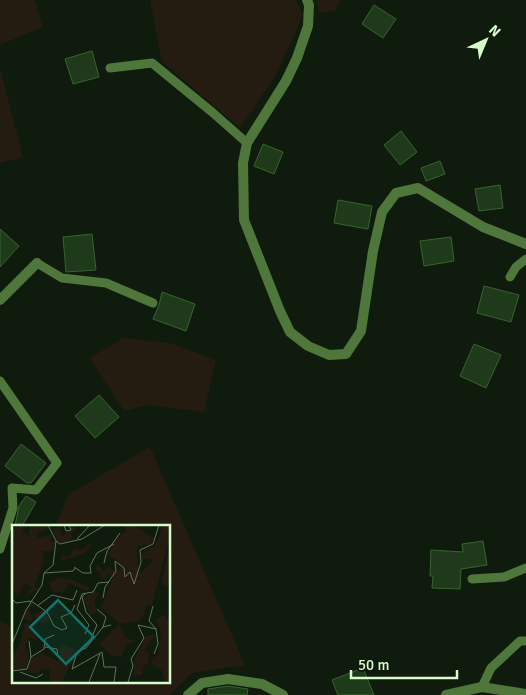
<svg xmlns="http://www.w3.org/2000/svg" width="526" height="695" font-family="Signika,sans-serif">
<rect width="100%" height="100%" fill="#0f1b0c"/>
<g fill="#241c10">
<polygon points="0,0 35,0 43,27 0,45"/>
<polygon points="150,0 296,0 302,14 299,25 276,75 240,128 162,62"/>
<polygon points="316,0 341,0 335,11 319,13"/>
<polygon points="0,68 23,157 0,163"/>
<polygon points="123,338 170,343 216,360 204,412 149,405 124,411 90,358"/>
<polygon points="150,447 245,665 192,673 170,695 0,695 0,620 10,626 14,618 14,681 169,681 169,526 55,526 69,494"/>
</g>
<g fill="#1f3a1a" stroke="#37642e">
<polygon points="374,5 396,19 383,38 362,24"/>
<polygon points="92,51 99,77 73,84 65,59"/>
<polygon points="401,131 417,152 400,165 384,145"/>
<polygon points="263,144 283,152 274,174 254,166"/>
<polygon points="440,161 445,174 426,181 421,168"/>
<polygon points="500,185 503,208 479,211 475,189"/>
<polygon points="338,200 372,206 368,229 334,223"/>
<polygon points="0,229 19,246 0,267"/>
<polygon points="92,234 96,270 66,272 63,237"/>
<polygon points="451,237 454,261 424,266 420,241"/>
<polygon points="484,286 519,295 511,322 477,313"/>
<polygon points="162,292 195,304 186,331 153,319 159,305"/>
<polygon points="474,344 501,355 486,388 460,376"/>
<polygon points="99,395 119,417 95,438 75,416"/>
<polygon points="21,444 46,463 31,483 27,483 5,466"/>
<polygon points="26,496 36,502 22,526 15,526 19,506"/>
<polygon points="483,541 487,565 461,569 460,589 432,588 433,576 430,576 431,550 463,552 462,544"/>
<polygon points="363,668 374,695 338,695 332,680"/>
<polygon points="228,686 248,689 247,695 208,695 208,689"/>
</g>
<g fill="none" stroke-linecap="round" stroke-linejoin="round">
<g stroke="#4f763b" stroke-width="9">
<polyline points="110,68 152,63 212,112 247,143"/>
<polyline points="37,263 62,278 106,283 153,303"/>
<polyline points="510,277 516,267 526,259"/>
<polyline points="0,381 57,463 36,490 12,488 13,508 0,549"/>
<polyline points="472,579 504,577 526,568"/>
<polyline points="482,687 491,668 520,641 526,641"/>
</g>
<g stroke="#4f763b" stroke-width="10">
<polyline points="307,0 309,5 308,26 297,58 286,81 247,143 243,163 244,220 280,311 290,332 308,346 329,355 346,354 361,331 373,251 382,212 396,193 418,188 483,227 526,244"/>
<polyline points="0,300 37,263"/>
<polyline points="188,695 202,683 228,679 262,684 283,695"/>
<polyline points="446,695 482,687 526,694"/>
</g>
</g>
<g transform="translate(12 525)">
<rect width="158" height="158" fill="#0f1b0c"/>
<path d="M7,0L14,2L10,6L17,12V0H34L37,3L25,9V13L39,10V17H43L41,26H31V38L22,62L26,64L11,74L20,63L14,58L4,73L5,68L0,64V8ZM61,0L64,5L60,6V15L48,18L45,16L40,5L47,2L51,11ZM112,0H121L142,13L137,20L125,21L126,47L129,48L140,36L139,33L130,35L129,29L143,21L151,0H157V16L140,80H134L133,89L127,96L107,99L114,113L124,116L114,120L110,132L98,130L88,119L107,98L89,82L101,52L97,49L91,54L83,43L86,40L92,46L97,42L103,46L108,44L106,36L95,29L104,13L115,6ZM77,18L80,19L73,28L51,36L48,33L50,30L58,31L62,23L71,25ZM157,24V55L155,62L149,59ZM47,53L61,55L77,63L74,66L57,58L51,69L49,66L42,68L36,58ZM83,66L87,69L82,76L85,87L78,91L72,73ZM19,77L21,79L17,87L21,91L30,85L35,87L37,97H30L22,92L18,97L11,93ZM152,89L157,96V157H153L150,146L138,137L146,130L149,106L144,95ZM14,96L27,109L24,115L17,112L13,120L17,132L14,144L0,145V131L6,123ZM135,110H143L132,126L137,129L136,139L131,141L130,150L122,151V135ZM49,118L65,125L50,157H38V145L29,144L25,149L10,147L16,145L20,133L29,128L45,136L50,135L47,125Z" fill="#241c10"/>
<path fill="none" stroke="#5f7558" stroke-width="1" d="M52,0L54,6L59,5L57,0M65,14L78,0M44,16L48,19L70,14L93,0M92,38L95,26L108,8M62,42L71,48H79L78,41L85,28L102,19M32,48L61,46L63,43M74,68L70,72L74,87L85,100L79,114M91,73L93,62L104,46L103,36L112,43L113,52L118,47L122,59L129,37L128,25L141,19L147,0M0,74L4,78L19,76L35,87L42,101L50,105L55,103L49,92L59,88L63,80M25,81L40,70L61,75L65,65M65,84L70,69L81,67L86,58L97,57M65,84L77,100L73,109M85,84L94,92L91,102M99,100L91,102L74,123L65,127L60,144L90,127L92,142H104L102,157M17,116L19,132M0,119L14,85L30,60L32,48L41,40L44,16L36,0M33,122L45,124L46,132M142,129L146,119L144,104M0,146L15,144L19,132L32,124L33,114L42,110M8,147L24,153L31,149M77,157L88,129M116,157L121,141L119,134L132,113L126,100L144,104L137,96L141,81"/>
<path fill="#0f766e" fill-opacity="0.15" stroke="#0f766e" stroke-width="2.5" d="M46,75L82,112L54,139L18,102Z"/>
<rect width="158" height="158" fill="none" stroke="#d7fbca" stroke-width="2.5"/>
</g>
<g transform="translate(486 40) rotate(44)" stroke="#0f1b0c" stroke-width="4" paint-order="stroke">
<path d="M0-4L9 19L0 12L-9 19Z" fill="#d7fbca"/>
<text y="-8" font-size="14" font-weight="bold" text-anchor="middle" fill="#d7fbca">N</text>
</g>
<path d="M351 670v8h106v-8" fill="none" stroke="#d7fbca" stroke-width="2.5"/>
<text x="358" y="670" font-size="15" fill="#d7fbca" stroke="#0f1b0c" stroke-width="4" paint-order="stroke">50 m</text>
</svg>
